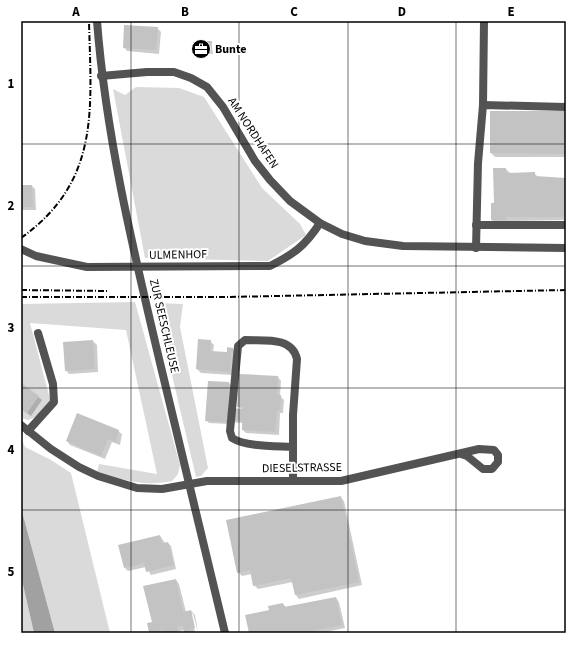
<svg xmlns="http://www.w3.org/2000/svg" width="587" height="654" font-family="'Source Sans 3',sans-serif">
<rect width="100%" height="100%" fill="#fff"/>
<g fill="#dadada">
<polygon points="136,87 179,88 204,97 262,188 300,224 306,235 268,261 145,258 113,89 125,95"/>
<path d="M135,302L180,465L178,474L172,481C143,487 124,480 97,472L99,464L157,474L126,330L30,323L51,403L36,417L28,420L21,418V304Z"/>
<polygon points="155,303 183,304 180,327 208,468 201,476 196,477"/>
<polygon points="21,438 25,447 51,460 71,473 110,633 55,633 21,508"/>
<polygon points="21,576 34,633 21,633"/>
</g>
<polygon fill="#a1a1a1" points="21,508 55,633 34,633 21,576"/>
<g fill="#0003">
<polygon points="157,28 161,32 159,54 127,51 124,47"/>
<polygon points="211,42 213,54 196,52"/>
<polygon points="491,112 566,112 566,157 495,157 491,153"/>
<polygon points="506,169 510,173 534,173 538,177 566,179 566,220 509,221 509,223 496,224 492,220 492,204 495,204"/>
<polygon points="21,186 32,186 35,189 36,210 21,210"/>
<polygon points="93,341 97,345 98,372 69,374 66,370"/>
<polygon points="210,341 214,345 213,352 228,353 233,349 236,352 233,375 201,373 197,369"/>
<polygon points="278,377 281,381 280,396 284,400 283,413 280,413 279,435 246,433 243,430 243,423 229,422 229,424 209,423 206,420 229,383 232,386 230,409 242,410 238,406"/>
<polygon points="21,384 42,400 31,416 21,409"/>
<polygon points="118,431 122,434 120,445 112,442 105,459 70,445 67,441"/>
<polygon points="340,497 344,501 362,585 299,599 296,595 293,582 258,589 254,585 252,574 242,576 238,572"/>
<polygon points="160,536 165,543 168,543 171,546 176,569 151,575 146,567 128,571 125,568"/>
<polygon points="176,580 179,584 186,612 191,611 195,615 198,632 193,614 191,614 195,632 185,633 185,630 180,631 180,633 150,633 153,623"/>
<polygon points="336,598 339,602 345,628 321,633 250,633 270,611 283,604 287,608"/>
</g>
<g fill="#c3c3c3">
<polygon points="124,25 158,27 156,50 123,48"/>
<polygon points="198,41 212,41 211,53 195,52"/>
<polygon points="490,111 566,111 566,154 490,153"/>
<polygon points="493,168 506,168 506,173 535,172 535,176 566,178 566,217 506,217 506,220 491,220 491,203 494,203"/>
<polygon points="21,185 32,185 33,207 21,207"/>
<polygon points="198,339 211,340 210,351 227,352 227,347 233,348 233,353 231,352 230,372 196,369"/>
<polygon points="93,340 95,369 65,371 63,342"/>
<polygon points="239,374 278,376 277,395 281,395 280,410 277,410 275,432 242,430 242,421 227,420 227,422 205,421 208,381 229,382 228,408 243,409 243,407 237,407"/>
<polygon points="21,383 39,396 27,413 21,409"/>
<polygon points="77,413 119,430 116,442 108,439 101,456 66,441"/>
<polygon points="341,496 359,582 295,595 291,578 253,586 250,570 237,573 226,520"/>
<polygon points="160,535 162,543 168,542 174,565 146,572 144,563 124,568 118,545"/>
<polygon points="176,579 183,612 191,610 195,628 189,630 190,632 188,633 184,633 183,626 177,627 178,631 169,633 163,633 163,630 149,633 147,623 152,622 143,586"/>
<polygon points="336,597 342,625 301,633 249,633 245,615 269,610 268,606 283,603 284,607"/>
</g>
<g fill="none" stroke-linecap="round" stroke-linejoin="round">
<g stroke="#535353" stroke-width="8">
<path d="M97,21C106,138 134,253 161,367C182,456 204,544 225,633"/>
<polyline points="101,76 147,72 174,72 191,78 207,87 223,107 255,161 270,180 290,201 320,223 342,234 365,241 403,246 566,248"/>
<polyline points="483,105 484,21"/>
<polyline points="476,225 566,225"/>
<polyline points="476,248 478,163 483,105 566,107"/>
<path d="M21,249L36,256L87,267L270,266C294,254 305,246 320,223"/>
<polyline points="21,425 51,449 79,467 98,476 137,488 162,489 207,481 341,481 479,449 494,450 498,455 498,462 492,469 483,469 467,456 461,454"/>
<polyline points="28,431 54,402 53,384 38,333"/>
<path d="M292,447C276,446 246,447 232,438L230,431L238,346L245,340C264,341 292,336 297,359L293,415V480"/>
</g>
<g stroke="#000" stroke-width="2" stroke-dasharray="6 2 1 2" stroke-linecap="butt">
<path d="M21,238C101,181 91,108 89,21"/>
<polyline points="21,290 108,291"/>
<polyline points="21,297 228,297 566,290"/>
</g>
</g>
<path fill="none" stroke="#000" stroke-width="1" stroke-opacity="0.55" d="M131,21V633M239,21V633M348,21V633M456,21V633M21,144H566M21,266H566M21,388H566M21,510H566"/>
<defs>
<symbol id="office-disc" viewBox="-11 -11 22 22"><circle r="9.5" fill="#000" stroke="#fff"/><path d="M-6-3h4V-5.5h4V-3h4V5H-6ZM-1-4.5V-3h2v-1.5ZM-6 0V1H6V0Z" fill="#fff"/></symbol>
</defs>
<g fill-rule="evenodd">
<use href="#office-disc" x="190" y="38" width="22" height="22"/>
</g>
<g text-anchor="middle" dominant-baseline="central" stroke-width="4" stroke-linejoin="round" paint-order="stroke">
<g font-size="12" font-weight="bold" fill="#000" stroke="#fff" text-anchor="start">
<text x="215" y="49">Bunte</text>
</g>
<g font-size="12" fill="#000" stroke="#fff">
<text transform="translate(253 133) rotate(57)">AM NORDHAFEN</text>
<text transform="translate(178 255) rotate(-1)">ULMENHOF</text>
<text transform="translate(164 326) rotate(77)">ZUR SEESCHLEUSE</text>
<text transform="translate(302 468) rotate(-1)">DIESELSTRASSE</text>
</g>
</g>
<rect width="587" height="654" fill="none" stroke="#ffffff" stroke-width="44"/>
<rect x="22" y="22" width="543" height="610" fill="none" stroke="#000" stroke-width="1.5"/>
<g font-size="13" text-anchor="middle" font-weight="bold" fill="#000">
<text x="76" y="16">A</text>
<text x="185" y="16">B</text>
<text x="294" y="16">C</text>
<text x="402" y="16">D</text>
<text x="511" y="16">E</text>
<text x="11" y="88">1</text>
<text x="11" y="210">2</text>
<text x="11" y="332">3</text>
<text x="11" y="454">4</text>
<text x="11" y="576">5</text>
</g>
</svg>
